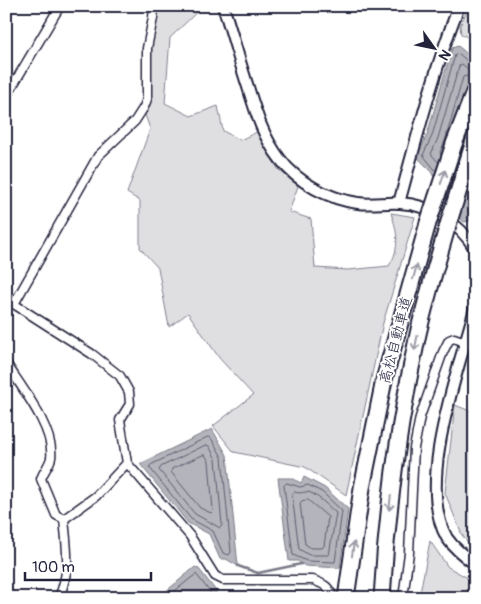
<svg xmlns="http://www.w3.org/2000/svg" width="481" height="604" font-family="Pangolin,'Klee One',sans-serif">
<rect width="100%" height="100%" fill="#fff"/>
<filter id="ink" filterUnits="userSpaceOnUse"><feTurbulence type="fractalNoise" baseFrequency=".02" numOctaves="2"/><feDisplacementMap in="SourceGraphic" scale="10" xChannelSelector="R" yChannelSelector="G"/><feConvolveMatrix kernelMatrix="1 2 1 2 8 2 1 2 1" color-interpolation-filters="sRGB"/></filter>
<g filter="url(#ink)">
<g fill="#dfdfe2" stroke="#80808e">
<path d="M157,6H203L170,38L165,103L191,116L218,106L223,131L240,140L257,132L278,169L298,186L289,212L311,219L315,268L348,270L389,266C400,249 398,232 391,213L415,217L383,323L346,495L305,467L234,452L213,426L253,395L220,359L188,313L169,327L158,268L140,248V201L127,193L150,129L145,115L151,98L150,49L157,15Z"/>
<polygon points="469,6 475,6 475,41 461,34 460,26"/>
<polygon points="455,405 475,413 475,552 462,535 445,493"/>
<polygon points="430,541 448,567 475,582 475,598 419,598"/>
</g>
<g fill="#b4b4bc" stroke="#7a7a88">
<polygon points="458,46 475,60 475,220 464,222 455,214 430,170 417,157 427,135 452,48"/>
<polygon points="212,429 227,455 238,566 226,559 220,559 209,534 188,523 140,464"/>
<polygon points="304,477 325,488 348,509 340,568 305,566 298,561 289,561 278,478 291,478 301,483"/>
<polygon points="195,567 199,569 216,591 215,598 158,598"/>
</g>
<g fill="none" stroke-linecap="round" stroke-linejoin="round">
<g stroke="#5c5c6f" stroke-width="1">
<polyline points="441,155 440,152 445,141 463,77 466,76 475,77"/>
<polyline points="439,163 431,154 438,138 459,66 462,64 468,69 475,70"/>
<polyline points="436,171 423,155 432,136 455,55 459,54 470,63 475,63"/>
<polygon points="208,437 211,438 222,457 231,552 229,555 223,553 213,531 191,519 149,467 151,465"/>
<polygon points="206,445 209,446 216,459 222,525 220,528 195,514 159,470 161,467"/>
<polygon points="203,455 205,455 209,461 213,511 211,513 200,508 171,472 172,469"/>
<polygon points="287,483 300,487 308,485 322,492 342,511 335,562 307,561 293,555 284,486"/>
<path d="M295,492C300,494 302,492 307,492C315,492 330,508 336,513L329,555H309L299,549L292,495Z"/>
<polygon points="308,500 328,517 324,546 322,548 311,548 305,544 300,503 302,501"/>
<polyline points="166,598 196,574 210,592 210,598"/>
</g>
<polyline stroke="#7a7a88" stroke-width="2.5" points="238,566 258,573 301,564"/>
<defs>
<g id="minor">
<polyline points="6,97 60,6"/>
<path d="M6,299L92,354L120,376L129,392L130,404L120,420L127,463L190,536L215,576L223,580H313C323,584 330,586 332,598"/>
<polyline points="14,304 98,156 135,121 144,107 147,99 147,48 153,18 154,6"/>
<path d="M6,363C21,387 55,429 51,458C49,466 43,472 41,479L56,515L64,519"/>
<path d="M59,598C71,567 67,551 64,519L96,496L127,463"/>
<polyline points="403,598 409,553 414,448 420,417 443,352 449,340 454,338 465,342"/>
</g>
<g id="tertiary">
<path d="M223,6C232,33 239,60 248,87C256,113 263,137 280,159C298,183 329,199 358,203C372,205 386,202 400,203C431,205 459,222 475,249"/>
<path d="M399,203C417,137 434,70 459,6"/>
<path d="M475,308C460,366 415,484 447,538C454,548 465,557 475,564"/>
</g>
<g id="motorway">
<polyline points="346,598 362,488 384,380 428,223"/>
<path d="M382,598C387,509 399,421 418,334C426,299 437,263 447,228"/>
</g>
</defs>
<use href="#minor" stroke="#22223b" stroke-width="11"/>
<use href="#tertiary" stroke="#22223b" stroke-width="14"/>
<use href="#motorway" stroke="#22223b" stroke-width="19"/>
<use href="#minor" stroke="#fff" stroke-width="8"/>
<use href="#tertiary" stroke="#fff" stroke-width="10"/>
<use href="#motorway" stroke="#fff" stroke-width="15"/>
<defs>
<g id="motorway-bridge">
<polyline points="428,223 454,144 475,90"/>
<polyline points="447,228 475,138"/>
</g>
</defs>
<use href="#motorway-bridge" stroke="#22223b" stroke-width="19" stroke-linecap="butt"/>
<use href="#motorway-bridge" stroke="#fff" stroke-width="15"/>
</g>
<defs><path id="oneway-shaft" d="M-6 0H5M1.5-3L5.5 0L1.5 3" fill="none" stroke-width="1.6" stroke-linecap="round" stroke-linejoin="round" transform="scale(1.25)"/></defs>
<g stroke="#9c9ca7">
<use href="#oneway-shaft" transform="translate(443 177) rotate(-72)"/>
<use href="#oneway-shaft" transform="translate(415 272) rotate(-74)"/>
<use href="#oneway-shaft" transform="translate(416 343) rotate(101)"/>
<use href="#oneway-shaft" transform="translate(390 503) rotate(96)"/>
<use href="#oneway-shaft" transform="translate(353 549) rotate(-82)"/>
</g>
</g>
<g text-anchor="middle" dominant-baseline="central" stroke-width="4" stroke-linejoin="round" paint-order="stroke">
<g font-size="15" fill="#22223b" stroke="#fff">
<text transform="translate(396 340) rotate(-75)">高松自動車道</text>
</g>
</g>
<rect width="481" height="604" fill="none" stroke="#fff" stroke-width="25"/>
<rect x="12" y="12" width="456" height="579" fill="none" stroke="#22223b" stroke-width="2" filter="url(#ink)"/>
<g transform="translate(434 48) rotate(123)" stroke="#ffffff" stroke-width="4" paint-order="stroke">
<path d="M0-4L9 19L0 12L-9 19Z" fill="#22223b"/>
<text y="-8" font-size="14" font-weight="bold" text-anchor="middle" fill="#22223b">N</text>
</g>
<path d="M25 572v8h126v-8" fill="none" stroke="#22223b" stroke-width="2.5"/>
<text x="32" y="572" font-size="15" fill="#22223b" stroke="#ffffff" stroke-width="4" paint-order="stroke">100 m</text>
</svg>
